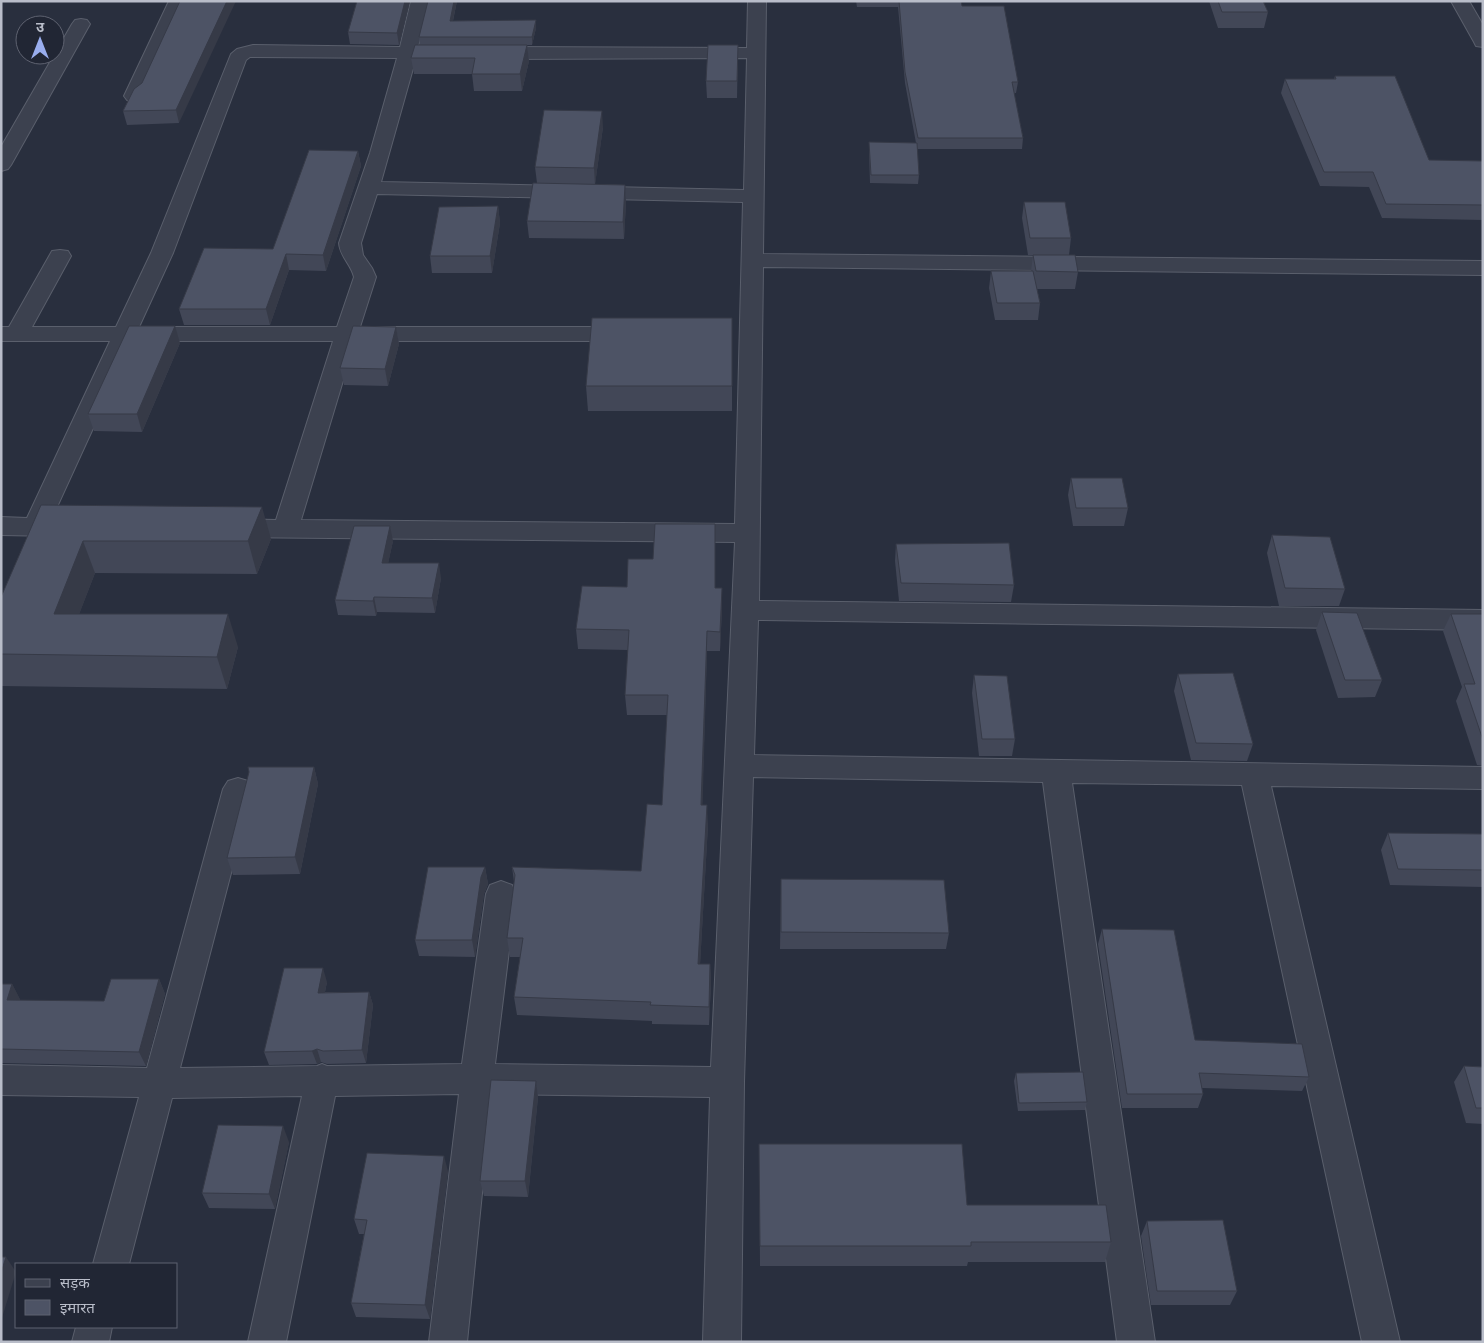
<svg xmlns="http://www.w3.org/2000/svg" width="1484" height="1343" font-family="Mulish,'Noto Sans Devanagari',sans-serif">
<rect width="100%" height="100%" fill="#292f3e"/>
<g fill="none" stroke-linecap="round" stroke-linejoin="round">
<defs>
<g id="minor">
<polygon points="169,1 187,1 144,96 141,100 134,102 127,100 124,96"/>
<path d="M411,1H429L418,47L457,49L459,53L457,57L416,58L381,182L744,190L747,58L490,59L483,57L481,53L483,49L490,47L747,48L748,1H766L763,254L1483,261V275L763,267L759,601L1483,610V630L758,620L754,755L1483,767V789L1271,786L1400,1342H1362L1242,785L1072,783L1155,1342H1117L1043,782L753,777L744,1082L741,1342H703L710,1097L492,1094L467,1342H429L459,1094L335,1096L286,1342H248L302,1096L172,1098L129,1264H93L139,1097L1,1095V1065L147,1068L223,789L228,781L238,778L248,781L253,789L180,1068L317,1066L322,1064L327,1066L462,1064L486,894L490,885L501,881L512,885L516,894L495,1064L711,1067L735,542L230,537L221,534L217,528L221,522L230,519L276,520L333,341H133L52,518L64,521L68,527L64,533L55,536L1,535V517L27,518L110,341H1V327H9L52,251L60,250L68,251L71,256L32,327H116L151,253L231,54L237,49L253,45L400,47ZM250,57L397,58L370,153L339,243C340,257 351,264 354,277L337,327H139L173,253L246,60ZM377,194L743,202L735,524L301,520L355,341H627L635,339L638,334L635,329L627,327H360L376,277L372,268L363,255L361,243Z"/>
<polygon points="1451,1 1469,1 1483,25 1483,47 1476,46 1474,42"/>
<polygon points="81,19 87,20 90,24 11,165 8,169 1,171 1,147 72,24 75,20"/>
<polygon points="76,1327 112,1327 109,1342 72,1342"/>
</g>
</defs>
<use href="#minor" stroke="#5a5f6c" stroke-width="2"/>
<use href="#minor" fill="#3c414f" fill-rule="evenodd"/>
</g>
<g fill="#424757">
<polygon points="180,1 179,123 127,125 123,111 142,83"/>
<polygon points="410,1 399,45 350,44 348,32"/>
<polygon points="428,1 457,1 453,21 536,20 536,28 532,45 527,45 529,61 522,91 474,91 472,74 414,74 411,58 420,45 419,37"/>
<polygon points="856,1 961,1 962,6 1018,82 1016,93 1014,93 1023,138 1022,149 917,149 919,175 918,184 870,183 869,151 869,142 916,143 905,83 898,7 857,7"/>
<polygon points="1209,1 1263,1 1268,12 1264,28 1218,28"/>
<polygon points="738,45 737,98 707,98 706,81"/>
<polygon points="1335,76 1429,160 1483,161 1483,220 1382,218 1369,187 1320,186 1281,93 1285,79 1334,79"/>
<polygon points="603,127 595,184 625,185 626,202 624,239 529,238 527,221 537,183 535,167"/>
<polygon points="358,151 361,166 326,271 289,270 270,325 184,325 179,309 273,249"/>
<polygon points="1024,202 1071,238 1069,255 1028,255 1022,218"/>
<polygon points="498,206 500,223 492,273 432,273 430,256"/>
<polygon points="1033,255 1078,272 1075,289 1037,289 1040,303 1038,320 995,320 989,288 991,271 1031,271"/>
<polygon points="732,318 732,411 588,411 586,386"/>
<polygon points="396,327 399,344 388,386 344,385 340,368"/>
<polygon points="180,343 142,432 94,431 88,414"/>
<polygon points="1071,478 1128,508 1124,526 1073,526 1068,495"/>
<polygon points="41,505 271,539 257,574 95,573 79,614 238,647 227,689 1,686 1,597"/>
<polygon points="715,524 715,588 722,608 720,651 707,651 702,805 708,825 700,964 710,964 711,983 709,1025 652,1024 652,1021 517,1015 514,997 520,957 510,957 507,938 514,882 512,867 641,871 662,805 667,715 627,715 625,695 628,650 578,649 576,629 627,587 653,559"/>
<polygon points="1272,535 1345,589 1339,606 1279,606 1267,553"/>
<polygon points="393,541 388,563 441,578 435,613 377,612 376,616 338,615 335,600"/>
<polygon points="896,544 1014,585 1011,602 899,601 895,561"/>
<polygon points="1322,612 1382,680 1375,697 1338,698 1316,630"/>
<polygon points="1451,614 1483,614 1483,766 1477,765 1456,701 1462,687 1443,631"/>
<polygon points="1178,674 1253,744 1247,761 1191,760 1174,691"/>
<polygon points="974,675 1015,739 1012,756 979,756 972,693"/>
<polygon points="314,767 318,784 300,874 233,875 227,858"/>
<polygon points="1388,833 1483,834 1483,887 1390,885 1381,850"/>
<polygon points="485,867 488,884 484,894 475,957 419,956 415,940"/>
<polygon points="781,879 949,933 946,949 780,949"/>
<polygon points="1102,929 1195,1040 1309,1077 1302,1091 1202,1088 1203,1094 1198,1108 1122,1108 1098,944"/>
<polygon points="159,979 165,994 146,1066 1,1063 1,984 12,984 20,1000 104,1001"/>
<polygon points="327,982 325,992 369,992 373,1005 366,1063 327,1064 321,1062 317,1064 269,1065 264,1052"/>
<polygon points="1464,1066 1483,1067 1483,1124 1466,1123 1454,1082"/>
<polygon points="1016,1073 1087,1102 1085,1110 1018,1111 1014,1081"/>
<polygon points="536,1081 538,1097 528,1197 484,1196 480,1181"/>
<polygon points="289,1142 275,1209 209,1208 202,1193"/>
<polygon points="759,1144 967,1205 1111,1242 1105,1262 968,1262 967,1266 760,1266"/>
<polygon points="448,1171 430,1319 356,1317 351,1303 364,1234 359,1234 354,1219"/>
<polygon points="1147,1221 1237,1291 1230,1305 1151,1305 1141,1236"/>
</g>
<g fill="#363a47">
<polygon points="227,1 236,1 179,123 176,110"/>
<polygon points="405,1 410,1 399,45 397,33"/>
<polygon points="454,1 457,1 451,29 450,21"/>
<polygon points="536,20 536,28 532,45 532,37"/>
<polygon points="527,45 529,61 522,91 520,74"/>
<polygon points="602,111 603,127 595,185 594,168"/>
<polygon points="358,151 361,166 326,271 323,255"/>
<polygon points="625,185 626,202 624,239 623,222"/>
<polygon points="498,206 500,223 492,273 490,256"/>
<polygon points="286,254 289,270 270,325 266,309"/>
<polygon points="175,326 180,343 142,432 137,414"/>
<polygon points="396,327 399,344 388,386 385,369"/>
<polygon points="262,507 271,539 257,574 248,541"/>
<polygon points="390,526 393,541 385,578 382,563"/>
<polygon points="83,541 95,573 67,646 54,614"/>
<polygon points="439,563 441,578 435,613 432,598"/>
<polygon points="722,588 722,608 720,651 720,632"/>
<polygon points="374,597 377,612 376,616 373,601"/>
<polygon points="228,614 238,647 227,689 217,657"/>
<polygon points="707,631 707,651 702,825 701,805"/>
<polygon points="314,767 318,784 300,874 295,857"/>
<polygon points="707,805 708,825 699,983 698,964"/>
<polygon points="485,867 488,884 484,894 475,957 472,940 481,877"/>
<polygon points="710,964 711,983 709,1025 709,1007"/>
<polygon points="323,968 327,982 322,1006 318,993"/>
<polygon points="159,979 165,994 146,1066 139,1052"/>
<polygon points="12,984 20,999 15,1014 7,1000"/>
<polygon points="369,992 373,1005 366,1063 362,1050"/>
<polygon points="317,1049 321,1062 317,1064 312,1051"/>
<polygon points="536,1081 538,1097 528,1197 525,1181"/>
<polygon points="283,1126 289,1142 275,1209 269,1194"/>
<polygon points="444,1156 448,1171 430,1319 425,1305"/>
<polygon points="6,1257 16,1272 1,1321 1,1273"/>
</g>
<g fill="#4d5365" stroke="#363a47">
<polygon points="180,1 227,1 176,110 123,111 134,89 142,83"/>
<polygon points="357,1 405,1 397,33 348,32"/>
<polygon points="428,1 454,1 450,21 536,20 532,37 419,37"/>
<polygon points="899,1 961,1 962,6 1004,6 1018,82 1012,82 1023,138 918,138 905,72"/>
<polygon points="1218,1 1263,1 1268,12 1222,12"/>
<polygon points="415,45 527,45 520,74 472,74 475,58 411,58"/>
<polygon points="708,45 738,45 737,81 706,81"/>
<polygon points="1335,76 1395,76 1429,160 1483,161 1483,205 1386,204 1373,172 1324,172 1285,79 1336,79"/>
<polygon points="544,110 602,111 594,168 535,167"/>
<polygon points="869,142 917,143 919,175 871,175"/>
<polygon points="309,150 358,151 323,255 286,254 266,309 179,309 204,248 273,249"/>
<polygon points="533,183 625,185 623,222 527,221"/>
<polygon points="1024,202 1065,202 1071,238 1030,238"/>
<polygon points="498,206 490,256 430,256 439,207"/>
<polygon points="1033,255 1075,255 1078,272 1036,271"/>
<polygon points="991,271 1033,271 1040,303 997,303"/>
<polygon points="592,318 732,318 732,386 586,386"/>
<polygon points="129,326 175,326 137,414 88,414"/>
<polygon points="353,326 396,327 385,369 340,368"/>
<polygon points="1071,478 1122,478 1128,508 1076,508"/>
<polygon points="41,505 262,507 248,541 83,541 54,614 228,614 217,657 1,654 1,597"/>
<polygon points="655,524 715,524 715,588 722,588 720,632 707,631 701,805 707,805 698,964 710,964 709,1007 650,1005 651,1002 514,997 523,938 507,938 515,875 512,867 641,871 647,804 662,805 668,695 625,695 629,630 576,629 582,586 627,587 628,559 653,559"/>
<polygon points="354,526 390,526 382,563 439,563 432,598 374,597 373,601 335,600"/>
<polygon points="1272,535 1330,537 1345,589 1285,588"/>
<polygon points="1009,543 1014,585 901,583 896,544"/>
<polygon points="1322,612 1357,613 1382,680 1345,680"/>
<polygon points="1451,614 1483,614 1483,740 1464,684 1475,684"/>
<polygon points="1233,673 1253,744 1196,743 1178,674"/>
<polygon points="974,675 1007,676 1015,739 982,739"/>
<polygon points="248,767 314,767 295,857 227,858 249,772"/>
<polygon points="1388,833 1483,834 1483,870 1398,869"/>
<polygon points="428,867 485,867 481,877 472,940 415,940"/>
<polygon points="781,879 944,880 949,933 781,932"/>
<polygon points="1102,929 1174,930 1195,1040 1302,1044 1309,1077 1199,1073 1203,1094 1127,1094"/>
<polygon points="284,968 323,968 318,993 369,992 362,1050 323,1051 317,1049 312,1051 264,1052"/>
<polygon points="111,979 159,979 139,1052 1,1049 1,984 12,984 7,1000 104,1001"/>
<polygon points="1464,1066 1483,1067 1483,1108 1476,1108"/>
<polygon points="1083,1072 1087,1102 1019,1103 1016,1073"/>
<polygon points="491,1080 536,1081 525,1181 480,1181"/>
<polygon points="218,1125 283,1126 269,1194 202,1193"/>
<polygon points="759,1144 962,1144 967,1205 1106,1205 1111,1242 971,1242 971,1246 760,1246"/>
<polygon points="367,1153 444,1156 425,1305 351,1303 367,1220 354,1219"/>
<polygon points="1223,1220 1237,1291 1157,1291 1147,1221"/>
<polygon points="1,1257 6,1257 1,1273"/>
</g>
<rect width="1484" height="1343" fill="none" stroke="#b9bdc9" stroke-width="5"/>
<rect x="15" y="1263" width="162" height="65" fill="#212634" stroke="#5e6270"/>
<rect x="25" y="1279" width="25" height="8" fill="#3c414f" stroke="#5e6270"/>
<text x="60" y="1288" font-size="15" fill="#b9bdc9">सड़क</text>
<rect x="25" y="1300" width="25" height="15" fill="#4d5365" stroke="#5e6270"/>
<text x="60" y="1313" font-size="15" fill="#b9bdc9">इमारत</text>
<g transform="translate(40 40)"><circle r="24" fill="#212634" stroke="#5e6270"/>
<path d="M0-4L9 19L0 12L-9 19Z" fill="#99adee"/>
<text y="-8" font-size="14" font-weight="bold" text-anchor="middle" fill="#b9bdc9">उ</text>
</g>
</svg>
